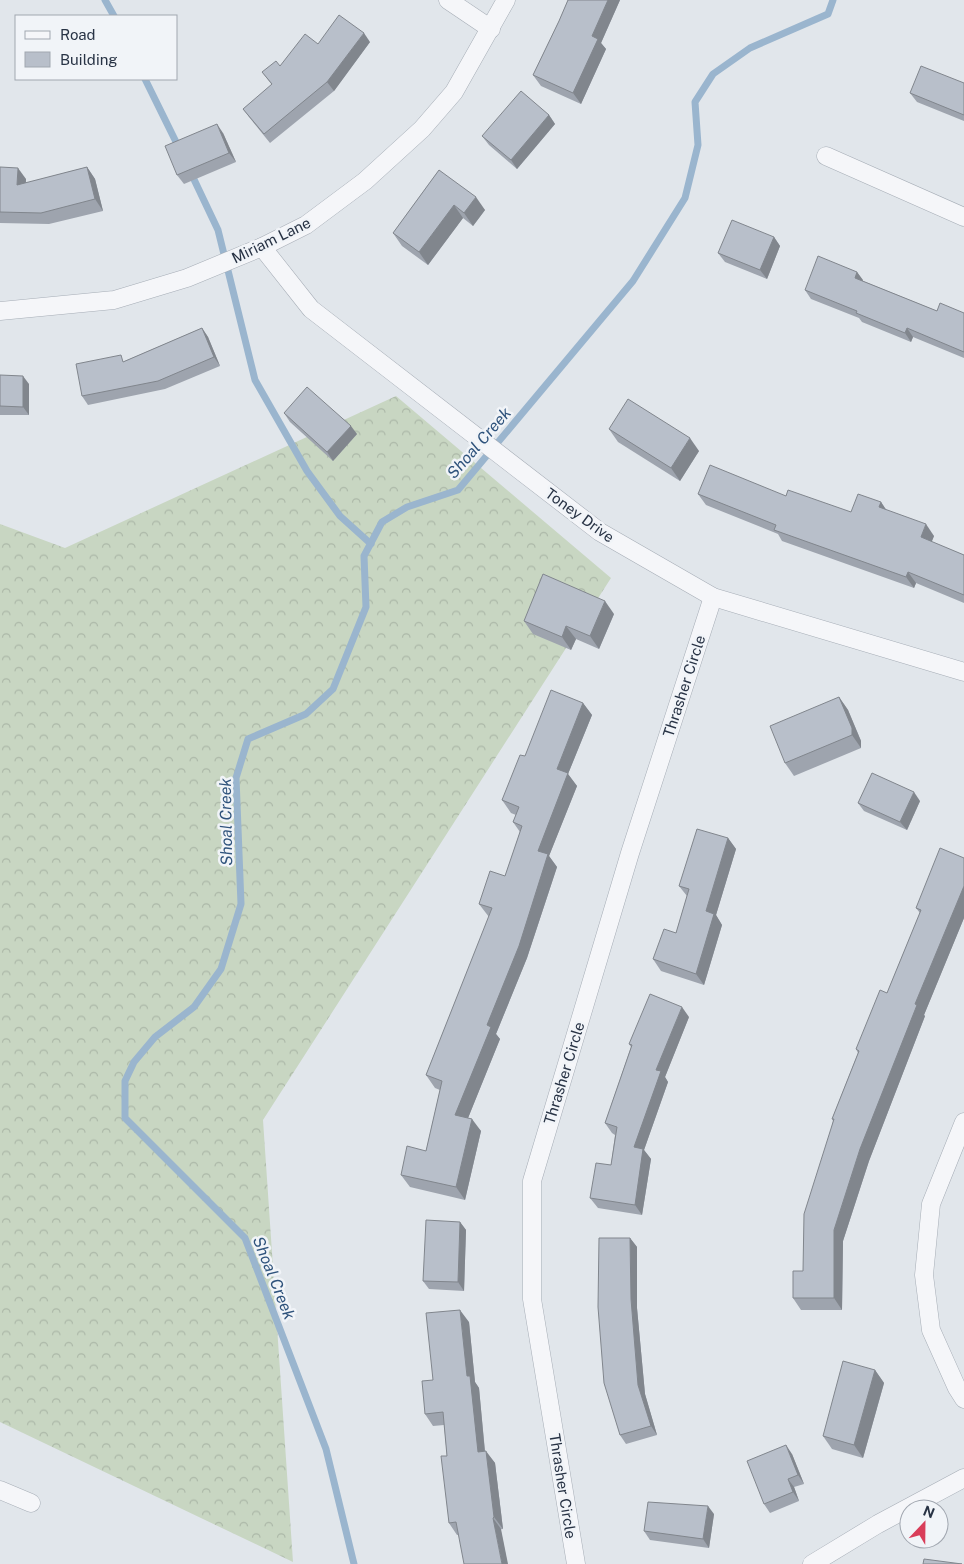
<svg xmlns="http://www.w3.org/2000/svg" width="964" height="1564" font-family="'Public Sans',sans-serif">
<defs>
<pattern id="forest-crowns" width="20" height="18" patternUnits="userSpaceOnUse" patternTransform="scale(1.25)"><rect width="20" height="18" fill="#c8d6c2"/><path d="M2 6a3 3 0 1 1 6 0M12 15a3 3 0 1 1 6 0" fill="none" stroke="#acb8a8"/></pattern>
</defs>
<rect width="100%" height="100%" fill="#e1e6eb"/>
<polygon fill="url(#forest-crowns)" points="396,396 611,578 263,1120 293,1562 0,1422 0,524 65,548"/>
<g fill="none" stroke-linecap="round" stroke-linejoin="round">
<g stroke="#9ab5ce" stroke-width="7">
<polyline points="105,0 114,16"/>
<polyline points="145,79 179,148"/>
<polyline points="190,171 218,230 255,380 307,471 340,516 371,544"/>
<polyline points="354,1564 326,1449 245,1238 125,1118 125,1081 134,1062 155,1037 194,1007 221,969 241,904 236,778 248,739 306,714 333,689 366,607 364,556 382,522 407,507 458,490 633,281 685,198 698,145 695,102 713,74 750,48 828,14 833,0"/>
</g>
<defs>
<g id="street">
<polyline points="448,0 491,29"/>
<polyline points="826,156 964,217"/>
<polyline points="262,247 311,309 600,532 713,597 964,672"/>
<polyline points="0,311 114,300 187,278 262,247 306,225 365,181 422,129 454,92 506,0"/>
<polyline points="964,1122 931,1204 924,1275 931,1330 957,1388 964,1399"/>
<polyline points="0,1490 31,1503"/>
<polyline points="576,1564 532,1299 532,1181 630,853 713,597"/>
<polyline points="812,1564 878,1524 964,1478"/>
</g>
</defs>
<use href="#street" stroke="#a6adb6" stroke-width="19"/>
<use href="#street" stroke="#f5f6f9" stroke-width="18"/>
</g>
<g fill="#9ea4ae">
<polygon points="568,0 620,0 601,43 606,49 581,104 541,86 533,75 559,21"/>
<polygon points="370,42 334,91 270,143 249,117 243,109 272,85 262,72 280,66 318,44"/>
<polygon points="964,83 964,121 917,102 910,93"/>
<polygon points="549,115 555,124 517,169 489,145 482,136"/>
<polygon points="223,133 236,162 184,184 177,175"/>
<polygon points="0,167 26,179 26,183 87,167 95,179 103,211 49,224 0,223"/>
<polygon points="439,170 485,210 473,226 463,218 428,265 402,246 393,233"/>
<polygon points="774,237 780,246 767,279 725,262 718,253"/>
<polygon points="857,272 863,281 937,311 964,313 964,358 913,337 911,342 862,322 859,318 811,299 805,290"/>
<polygon points="202,328 208,337 220,366 165,389 88,405 82,396 125,361"/>
<polygon points="0,375 29,384 29,415 0,415"/>
<polygon points="284,413 357,434 333,461 290,422"/>
<polygon points="609,429 699,451 680,481 618,442"/>
<polygon points="698,494 786,496 851,512 881,502 886,510 934,536 931,542 964,555 964,603 916,583 914,588 782,541 778,534 706,505"/>
<polygon points="614,614 599,649 576,639 571,650 533,634 524,621"/>
<polygon points="839,697 848,710 861,741 861,748 794,776 785,763"/>
<polygon points="583,703 592,715 568,774 577,786 549,856 557,867 527,958 496,1034 500,1039 468,1118 481,1131 465,1200 410,1187 401,1175 426,1151 440,1090 435,1088 426,1075 489,917 479,904 505,876 520,832 513,822 516,815 511,813 502,800 525,756"/>
<polygon points="920,801 907,830 864,811 858,803"/>
<polygon points="728,838 736,849 716,915 722,925 704,985 661,971 653,959 676,933 687,896 679,886"/>
<polygon points="964,858 964,918 924,1015 925,1016 869,1161 843,1241 842,1310 801,1310 793,1298 803,1271 833,1121 832,1119 858,1053 856,1049 887,993 920,913 916,908"/>
<polygon points="689,1017 665,1077 668,1082 644,1150 651,1159 642,1215 598,1208 590,1198 611,1165 615,1135 612,1133 605,1123 631,1047 629,1044"/>
<polygon points="460,1222 466,1230 464,1291 429,1289 423,1281"/>
<polygon points="630,1238 637,1247 637,1308 645,1394 657,1435 626,1444 620,1435"/>
<polygon points="469,1322 475,1382 479,1388 485,1451 495,1463 503,1529 457,1535 449,1523 447,1456 444,1425 433,1426 425,1414 433,1380"/>
<polygon points="875,1370 884,1383 863,1458 832,1449 823,1436"/>
<polygon points="792,1454 804,1484 794,1487 799,1501 770,1513 764,1504"/>
<polygon points="714,1514 709,1548 650,1540 644,1531"/>
</g>
<g fill="#81868d">
<polygon points="608,0 620,0 601,43 606,49 581,104 573,93 592,36"/>
<polygon points="364,33 370,42 334,91 327,82"/>
<polygon points="549,115 555,124 517,169 511,160"/>
<polygon points="217,124 223,133 236,162 229,153"/>
<polygon points="87,167 95,179 103,211 95,199"/>
<polygon points="18,168 26,179 25,196 17,185"/>
<polygon points="476,197 485,210 473,226 464,213"/>
<polygon points="454,205 463,218 428,265 419,252"/>
<polygon points="774,237 780,246 767,279 760,270"/>
<polygon points="857,272 863,280 861,286 855,278"/>
<polygon points="202,328 208,337 220,366 214,357"/>
<polygon points="907,328 913,337 911,342 905,333"/>
<polygon points="23,376 29,384 29,415 23,407"/>
<polygon points="351,426 357,434 333,461 327,452"/>
<polygon points="690,438 699,451 680,481 671,468"/>
<polygon points="881,502 889,514 879,507"/>
<polygon points="926,524 934,536 929,549 921,537"/>
<polygon points="908,572 916,583 914,588 906,577"/>
<polygon points="605,601 614,614 599,649 590,636"/>
<polygon points="566,626 576,639 571,650 562,637"/>
<polygon points="839,697 848,710 861,741 861,748 852,735"/>
<polygon points="583,703 592,715 568,774 577,786 549,856 557,867 527,958 496,1034 500,1039 464,1128 455,1115 538,851 557,769"/>
<polygon points="914,792 920,801 907,830 900,822"/>
<polygon points="728,838 736,849 716,915 722,925 704,985 696,974 706,911"/>
<polygon points="964,886 964,918 924,1015 925,1016 869,1161 843,1241 842,1310 834,1298 834,1230 860,1149 915,1004"/>
<polygon points="682,1007 689,1017 665,1077 668,1082 644,1150 651,1159 642,1215 635,1205 634,1147 656,1070"/>
<polygon points="472,1119 481,1131 465,1200 456,1187"/>
<polygon points="460,1222 466,1230 464,1291 458,1282"/>
<polygon points="630,1238 637,1247 637,1308 645,1394 657,1435 651,1426 638,1385 631,1299"/>
<polygon points="460,1310 469,1322 475,1382 479,1388 486,1464 478,1452 467,1376"/>
<polygon points="875,1370 884,1383 863,1458 854,1445"/>
<polygon points="786,1445 792,1454 804,1484 798,1475"/>
<polygon points="486,1451 495,1463 503,1529 494,1517"/>
<polygon points="788,1479 794,1487 799,1501 793,1492"/>
<polygon points="708,1506 714,1514 709,1548 703,1539"/>
<polygon points="493,1518 501,1529 508,1564 502,1564"/>
</g>
<g fill="#b8bfca" stroke="#81868d">
<polygon points="568,0 608,0 592,36 598,39 573,93 533,75 559,21"/>
<polygon points="339,15 364,33 327,82 264,134 243,109 272,84 262,72 276,61 280,66 305,34 318,44"/>
<polygon points="921,66 964,83 964,115 910,93"/>
<polygon points="521,91 549,115 511,160 482,136"/>
<polygon points="217,124 229,153 177,175 165,146"/>
<polygon points="0,167 18,168 17,185 87,167 95,199 41,213 0,212"/>
<polygon points="439,170 476,197 464,213 454,205 419,252 393,233"/>
<polygon points="732,220 774,237 760,270 718,253"/>
<polygon points="818,256 857,272 855,278 937,311 940,303 964,313 964,352 907,328 905,333 856,313 857,311 805,290"/>
<polygon points="202,328 214,357 158,381 82,396 76,364 121,355 123,362"/>
<polygon points="0,375 23,376 23,407 0,406"/>
<polygon points="307,387 351,426 327,452 284,413"/>
<polygon points="628,399 690,438 671,468 609,429"/>
<polygon points="710,465 786,496 788,490 851,512 858,494 881,502 879,507 926,524 921,537 964,555 964,595 908,572 906,577 774,530 776,525 698,494"/>
<polygon points="543,574 605,601 590,636 566,626 562,637 524,621"/>
<polygon points="551,690 583,703 557,769 568,773 538,851 548,854 519,946 487,1025 491,1027 455,1115 472,1119 456,1187 401,1175 407,1146 426,1151 442,1081 426,1075 492,908 479,904 490,871 505,876 522,826 513,822 519,807 502,800 520,755 525,756"/>
<polygon points="839,697 852,728 852,735 785,763 770,726"/>
<polygon points="872,773 914,792 900,822 858,803"/>
<polygon points="697,829 728,838 706,911 714,914 696,974 653,959 664,929 676,933 689,889 679,886"/>
<polygon points="940,848 964,858 964,886 915,1004 917,1005 860,1149 834,1230 834,1298 793,1298 793,1271 803,1271 804,1214 834,1119 832,1119 859,1051 856,1049 880,990 887,993 921,910 916,908"/>
<polygon points="650,994 682,1007 656,1070 661,1071 634,1147 643,1149 635,1205 590,1198 596,1163 611,1165 617,1127 605,1123 632,1045 629,1044"/>
<polygon points="426,1220 460,1222 458,1282 423,1281"/>
<polygon points="599,1238 630,1238 631,1299 638,1385 651,1426 620,1435 604,1383 598,1307"/>
<polygon points="460,1310 467,1376 470,1376 478,1452 486,1451 494,1517 493,1518 502,1564 464,1564 456,1522 449,1523 441,1456 447,1456 443,1412 425,1414 422,1381 433,1380 426,1313"/>
<polygon points="843,1361 875,1370 854,1445 823,1436"/>
<polygon points="786,1445 798,1475 788,1479 793,1492 764,1504 747,1461"/>
<polygon points="648,1502 708,1506 703,1539 644,1531"/>
<polygon points="924,1559 962,1564 923,1564"/>
</g>
<g text-anchor="middle" dominant-baseline="central" stroke-width="5" stroke-linejoin="round" paint-order="stroke">
<g font-size="15" fill="#283345" stroke="#f1f4f8">
<text transform="translate(271 240) rotate(-26)">Miriam Lane</text>
<text transform="translate(580 515) rotate(36)">Toney Drive</text>
<text transform="translate(684 686) rotate(-72)">Thrasher Circle</text>
<text transform="translate(564 1073) rotate(-73)">Thrasher Circle</text>
<text transform="translate(563 1486) rotate(81)">Thrasher Circle</text>
</g>
<g font-size="16" font-style="italic" fill="#2f537c" stroke="#f1f4f8">
<text transform="translate(479 443) rotate(-49)">Shoal Creek</text>
<text transform="translate(226 822) rotate(-91)">Shoal Creek</text>
<text transform="translate(274 1278) rotate(68)">Shoal Creek</text>
</g>
</g>
<rect x="15" y="15" width="162" height="65" fill="#f1f4f8" stroke="#a1a7b0"/>
<rect x="25" y="31" width="25" height="8" fill="#f5f6f9" stroke="#a1a7b0"/>
<text x="60" y="40" font-size="15" fill="#283345">Road</text>
<rect x="25" y="52" width="25" height="15" fill="#b8bfca" stroke="#a1a7b0"/>
<text x="60" y="65" font-size="15" fill="#283345">Building</text>
<g transform="translate(924 1524) rotate(22)"><circle r="24" fill="#f1f4f8" stroke="#a1a7b0"/>
<path d="M0-4L9 19L0 12L-9 19Z" fill="#d93d59"/>
<text y="-8" font-size="14" font-weight="bold" text-anchor="middle" fill="#283345">N</text>
</g>
</svg>
